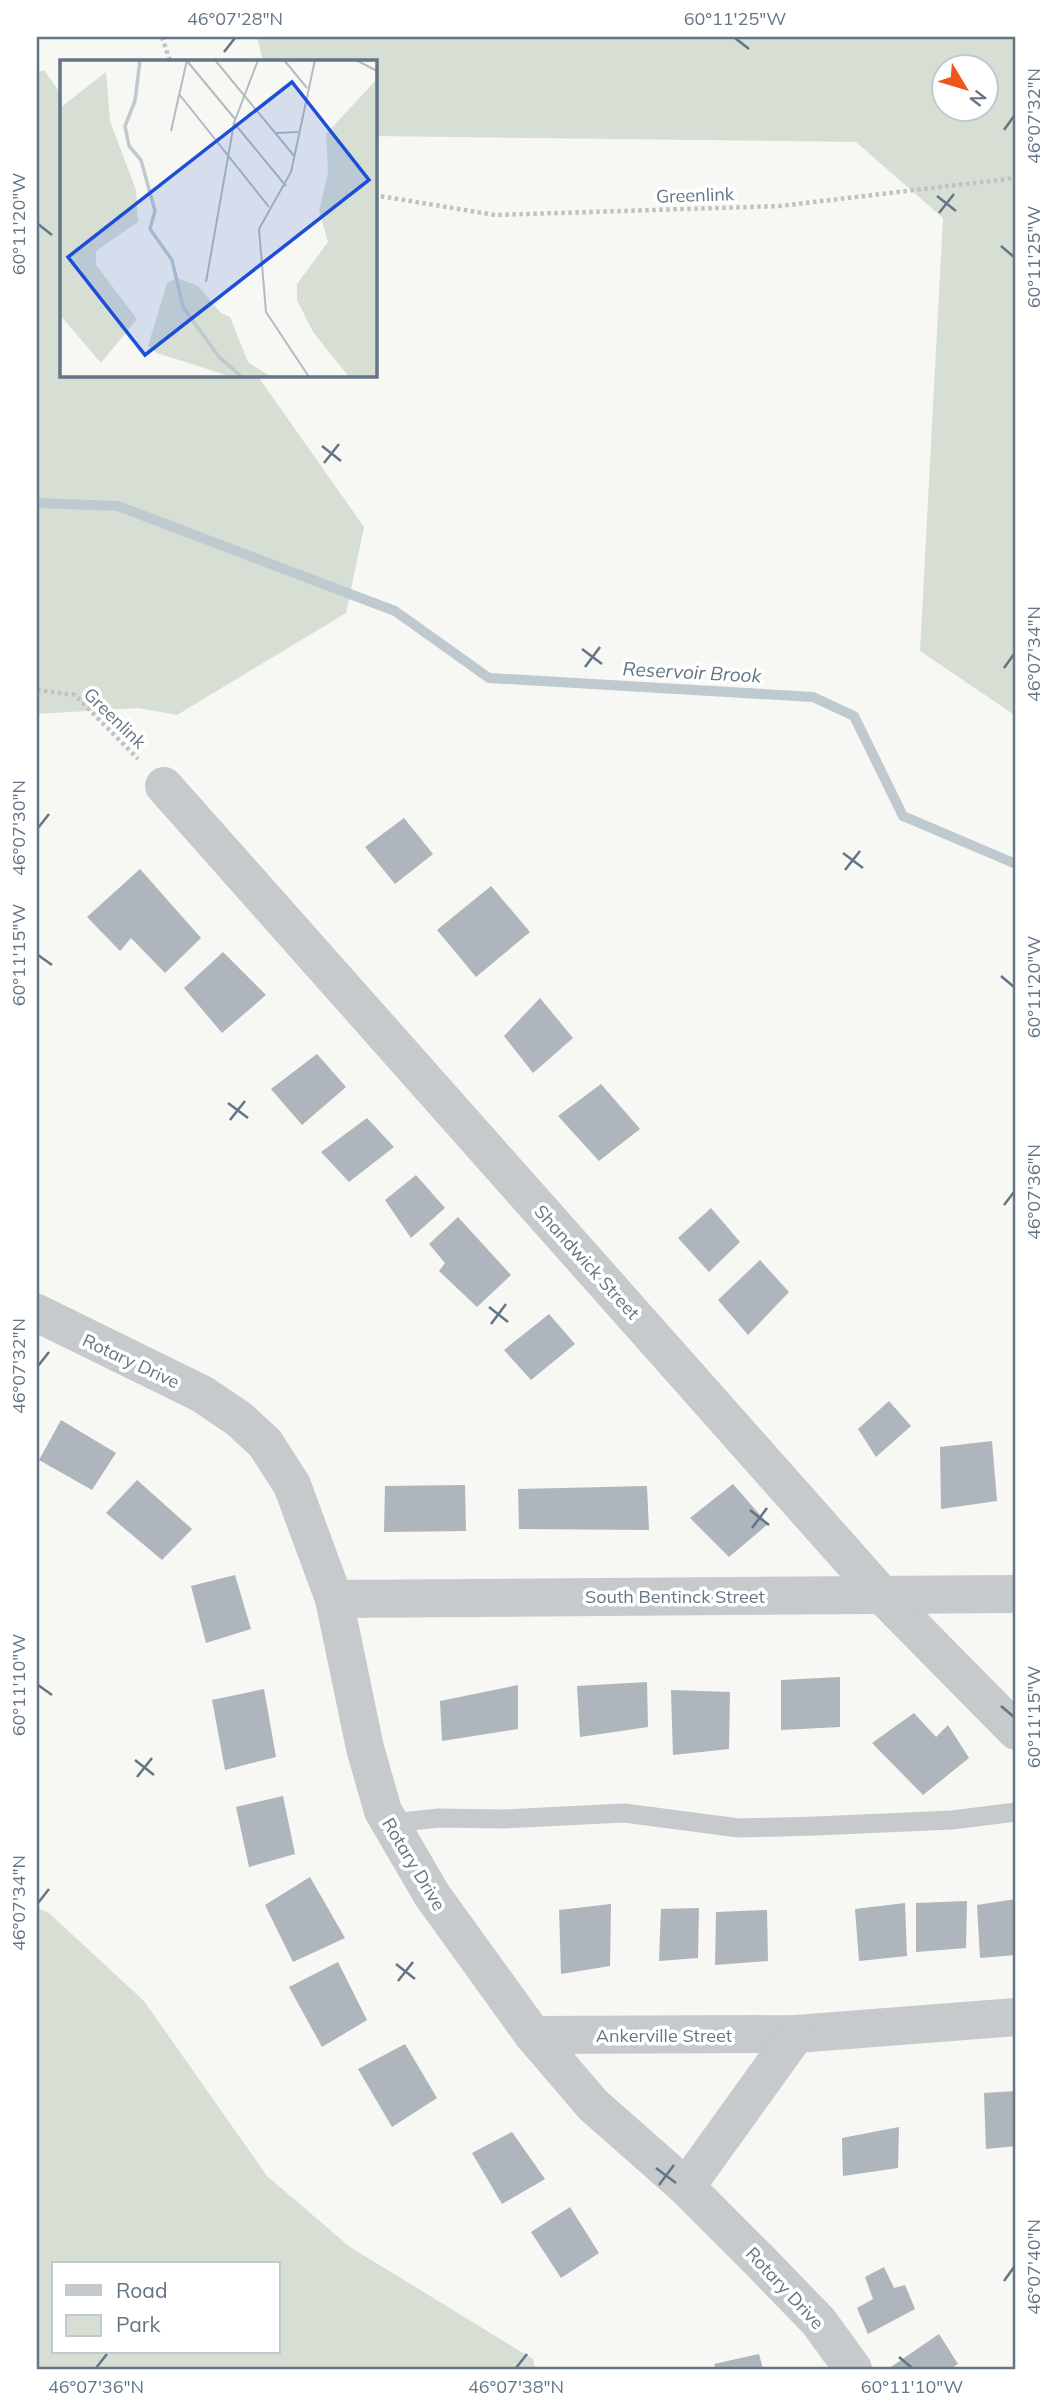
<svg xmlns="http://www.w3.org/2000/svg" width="1053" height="2406" font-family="Mulish,sans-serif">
<rect width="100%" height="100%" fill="#f7f7f3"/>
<g fill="#d7dfd4" fill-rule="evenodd">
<path d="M257,37H1016V716L920,651L943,218L856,142L375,136L374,61H263ZM944,66H986V108H944Z"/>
<polygon points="44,70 61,94 61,374 257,375 364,527 346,613 177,715 138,708 37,714 37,72"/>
<path d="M37,1908L49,1913L144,2001L267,2176L350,2247L533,2359L535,2369H37ZM278,2264V2352H54V2264Z"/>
</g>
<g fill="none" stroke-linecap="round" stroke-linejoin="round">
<polyline stroke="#bfcad0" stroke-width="10" points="37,503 118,506 395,611 489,678 813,697 854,716 903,816 1016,864"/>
</g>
<g fill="#aeb5bc">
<polygon points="404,818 433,854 395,884 365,847"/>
<polygon points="140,869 201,938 165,973 131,938 120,951 87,917"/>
<polygon points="491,886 530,932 476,977 437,930"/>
<polygon points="223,952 266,995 222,1033 184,988"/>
<polygon points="540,998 573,1038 533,1073 504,1036"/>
<polygon points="317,1054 346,1087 302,1125 271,1089"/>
<polygon points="601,1084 640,1129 599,1161 558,1116"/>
<polygon points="367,1118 394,1147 349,1182 321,1152"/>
<polygon points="416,1175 445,1208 411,1238 385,1200"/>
<polygon points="711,1208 740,1242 709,1272 678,1238"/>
<polygon points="458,1217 511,1275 477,1307 439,1271 445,1263 429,1244"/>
<polygon points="760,1260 789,1292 748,1335 718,1300"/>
<polygon points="549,1314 575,1344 531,1380 504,1350"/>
<polygon points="889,1401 911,1426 876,1457 858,1429"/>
<polygon points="61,1420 116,1453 92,1490 39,1460"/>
<polygon points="992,1441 997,1501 941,1509 940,1447"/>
<polygon points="137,1480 192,1529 162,1560 106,1513"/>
<polygon points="733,1484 768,1524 729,1557 690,1518"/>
<polygon points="465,1485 466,1531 384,1532 385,1486"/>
<polygon points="647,1486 649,1530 519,1529 518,1489"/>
<polygon points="235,1575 251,1629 206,1643 191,1586"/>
<polygon points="840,1677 840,1727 781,1730 781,1680"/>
<polygon points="647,1682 648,1727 580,1737 577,1686"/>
<polygon points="518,1685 518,1729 442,1741 440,1701"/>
<polygon points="264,1689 276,1757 225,1770 212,1700"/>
<polygon points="671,1690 730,1692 729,1749 673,1755"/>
<polygon points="914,1713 936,1737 948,1725 969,1758 923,1795 872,1743"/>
<polygon points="283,1796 295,1854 249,1867 236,1807"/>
<polygon points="310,1877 345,1938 293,1962 265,1905"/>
<polygon points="1016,1899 1016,1955 980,1958 977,1905"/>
<polygon points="967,1901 966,1948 916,1952 916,1903"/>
<polygon points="905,1903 907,1956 859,1961 855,1909"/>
<polygon points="611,1904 610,1966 561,1974 559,1910"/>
<polygon points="699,1908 698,1958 659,1961 661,1909"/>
<polygon points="767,1910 768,1961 715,1965 716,1912"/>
<polygon points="338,1962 367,2020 322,2047 289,1987"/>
<polygon points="405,2044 437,2098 392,2127 358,2069"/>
<polygon points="1016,2091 1016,2146 986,2149 984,2093"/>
<polygon points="899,2127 898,2168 843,2176 842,2138"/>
<polygon points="512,2132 545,2179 502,2204 472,2153"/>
<polygon points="570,2207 599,2253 561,2278 531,2232"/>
<polygon points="884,2267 894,2288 905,2285 915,2309 868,2334 857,2308 873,2299 865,2277"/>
<polygon points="939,2334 958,2364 950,2369 888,2369"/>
<polygon points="759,2354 763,2369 716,2369 714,2364"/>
</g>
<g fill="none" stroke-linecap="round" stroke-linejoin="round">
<g stroke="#bfc2c4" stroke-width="4.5" stroke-dasharray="3.5 3.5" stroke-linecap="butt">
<polyline points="162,37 170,61"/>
<polyline points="374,195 495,215 780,206 1016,178"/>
<polyline points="37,690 75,695 138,759"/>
</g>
<polyline stroke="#c6cacd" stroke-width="19" points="392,1823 439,1818 503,1819 624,1813 739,1828 816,1826 952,1820 1016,1812"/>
<g stroke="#c6cacd" stroke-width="38">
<polyline points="164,786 882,1595 1016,1731"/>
<polyline points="37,1313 202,1394 239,1419 265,1443 292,1485 334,1599 365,1748 383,1811 432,1895 533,2035 593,2105 686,2187 758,2259 819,2322 853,2369"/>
<polyline points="334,1599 1016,1594"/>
<polyline points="533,2035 796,2034 1016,2017"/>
<polyline points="686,2187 796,2034"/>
</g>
</g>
<path fill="none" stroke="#637587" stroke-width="2.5" d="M735,38L749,49M224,52L235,38M1004,130L1014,116M937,196L956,211M939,213L954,194M38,224L52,235M1001,246L1014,257M322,446L341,461M324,463L339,444M582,649L602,664M585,667L600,647M1004,668L1014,654M38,828L49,814M843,853L863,868M845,870L860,851M38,955L52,965M1001,976L1014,987M228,1103L248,1118M230,1120L245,1101M1004,1205L1014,1192M489,1307L508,1322M491,1324L506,1304M38,1366L49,1352M750,1510L769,1525M752,1528L767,1508M38,1685L52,1695M1001,1706L1014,1717M135,1760L154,1775M137,1777L152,1758M38,1903L49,1889M396,1964L415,1979M398,1981L413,1962M656,2168L676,2183M659,2185L674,2165M1004,2281L1014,2267M899,2357L912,2368M96,2368L107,2354M516,2368L527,2354"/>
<g text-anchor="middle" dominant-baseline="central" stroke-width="7" stroke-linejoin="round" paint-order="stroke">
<g font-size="18" fill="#637587" stroke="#fff">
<text transform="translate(695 195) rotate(-2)">Greenlink</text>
<text transform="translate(115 718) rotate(44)">Greenlink</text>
<text transform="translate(587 1262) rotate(48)">Shandwick Street</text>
<text transform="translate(131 1361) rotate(25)">Rotary Drive</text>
<text x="675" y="1596">South Bentinck Street</text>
<text transform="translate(414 1864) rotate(59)">Rotary Drive</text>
<text x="664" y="2035">Ankerville Street</text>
<text transform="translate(785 2288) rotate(47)">Rotary Drive</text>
</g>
<g font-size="19" font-style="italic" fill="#5f7783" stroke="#fff">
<text transform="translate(692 672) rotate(3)">Reservoir Brook</text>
</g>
</g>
<g transform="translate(60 60)">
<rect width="317" height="317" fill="#f7f7f3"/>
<path d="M46,12L50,61L76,130L78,162L36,191V205L77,259L41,303L0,255V48ZM317,19V317H289L253,272L237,240V224L268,182L259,151L268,112L266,74ZM117,218L138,226L161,253L170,257L188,302L211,317H172L97,293L88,286L107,223Z" fill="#d7dfd4"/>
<path fill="none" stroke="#bfcad0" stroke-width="3.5" d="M80,0L75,41L65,66L69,86L81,100L95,151L90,169L112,200L123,247L159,297L182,317"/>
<path fill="none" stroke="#b3bbc2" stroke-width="2" d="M155,0L235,97M224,0L247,28M296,0L317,11M127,1L175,59M119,34L209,147M174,63L226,126M111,71L127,0M216,73L238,72M146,222L174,63L198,0M249,317L206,252L199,169L231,112L255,0"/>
<path fill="#1d4ed8" fill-opacity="0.15" stroke="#1d4ed8" stroke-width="3.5" d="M232,22L309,120L85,295L8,197Z"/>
<rect width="317" height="317" fill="none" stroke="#637587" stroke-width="3.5"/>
</g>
<rect width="1053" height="2406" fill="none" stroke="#ffffff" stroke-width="77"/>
<rect x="52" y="2262" width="228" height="91" fill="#ffffff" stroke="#c1c8cf" stroke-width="2"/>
<rect x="66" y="2285" width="35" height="10" fill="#c6cacd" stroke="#c1c8cf" stroke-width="2"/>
<text x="116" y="2298" font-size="21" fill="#637587">Road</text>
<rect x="66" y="2315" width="35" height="21" fill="#d7dfd4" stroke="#c1c8cf" stroke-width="2"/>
<text x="116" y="2332" font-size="21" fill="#637587">Park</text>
<g transform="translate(965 88) rotate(128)"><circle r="33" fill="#ffffff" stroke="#c1c8cf" stroke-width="2"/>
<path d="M0-5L12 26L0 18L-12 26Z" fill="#f0561a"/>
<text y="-10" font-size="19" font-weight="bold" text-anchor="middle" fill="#637587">N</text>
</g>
<rect x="38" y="38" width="976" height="2330" fill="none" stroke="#637587" stroke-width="2.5"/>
<g font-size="18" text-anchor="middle" fill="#637587">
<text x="235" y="25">46°07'28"N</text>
<text x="735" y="25">60°11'25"W</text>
<text transform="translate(1034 116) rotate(-90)" y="6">46°07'32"N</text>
<text transform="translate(19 224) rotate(-90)" y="6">60°11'20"W</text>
<text transform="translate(1034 257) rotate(-90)" y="6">60°11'25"W</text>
<text transform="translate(1034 654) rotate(-90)" y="6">46°07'34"N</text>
<text transform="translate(19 828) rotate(-90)" y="6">46°07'30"N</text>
<text transform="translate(19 955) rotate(-90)" y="6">60°11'15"W</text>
<text transform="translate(1034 987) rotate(-90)" y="6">60°11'20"W</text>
<text transform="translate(1034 1192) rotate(-90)" y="6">46°07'36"N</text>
<text transform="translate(19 1366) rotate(-90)" y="6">46°07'32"N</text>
<text transform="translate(19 1685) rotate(-90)" y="6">60°11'10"W</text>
<text transform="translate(1034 1717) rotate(-90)" y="6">60°11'15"W</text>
<text transform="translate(19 1903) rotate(-90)" y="6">46°07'34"N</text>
<text transform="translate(1034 2267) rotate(-90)" y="6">46°07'40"N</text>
<text x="96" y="2393">46°07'36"N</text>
<text x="516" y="2393">46°07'38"N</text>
<text x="912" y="2393">60°11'10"W</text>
</g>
</svg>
